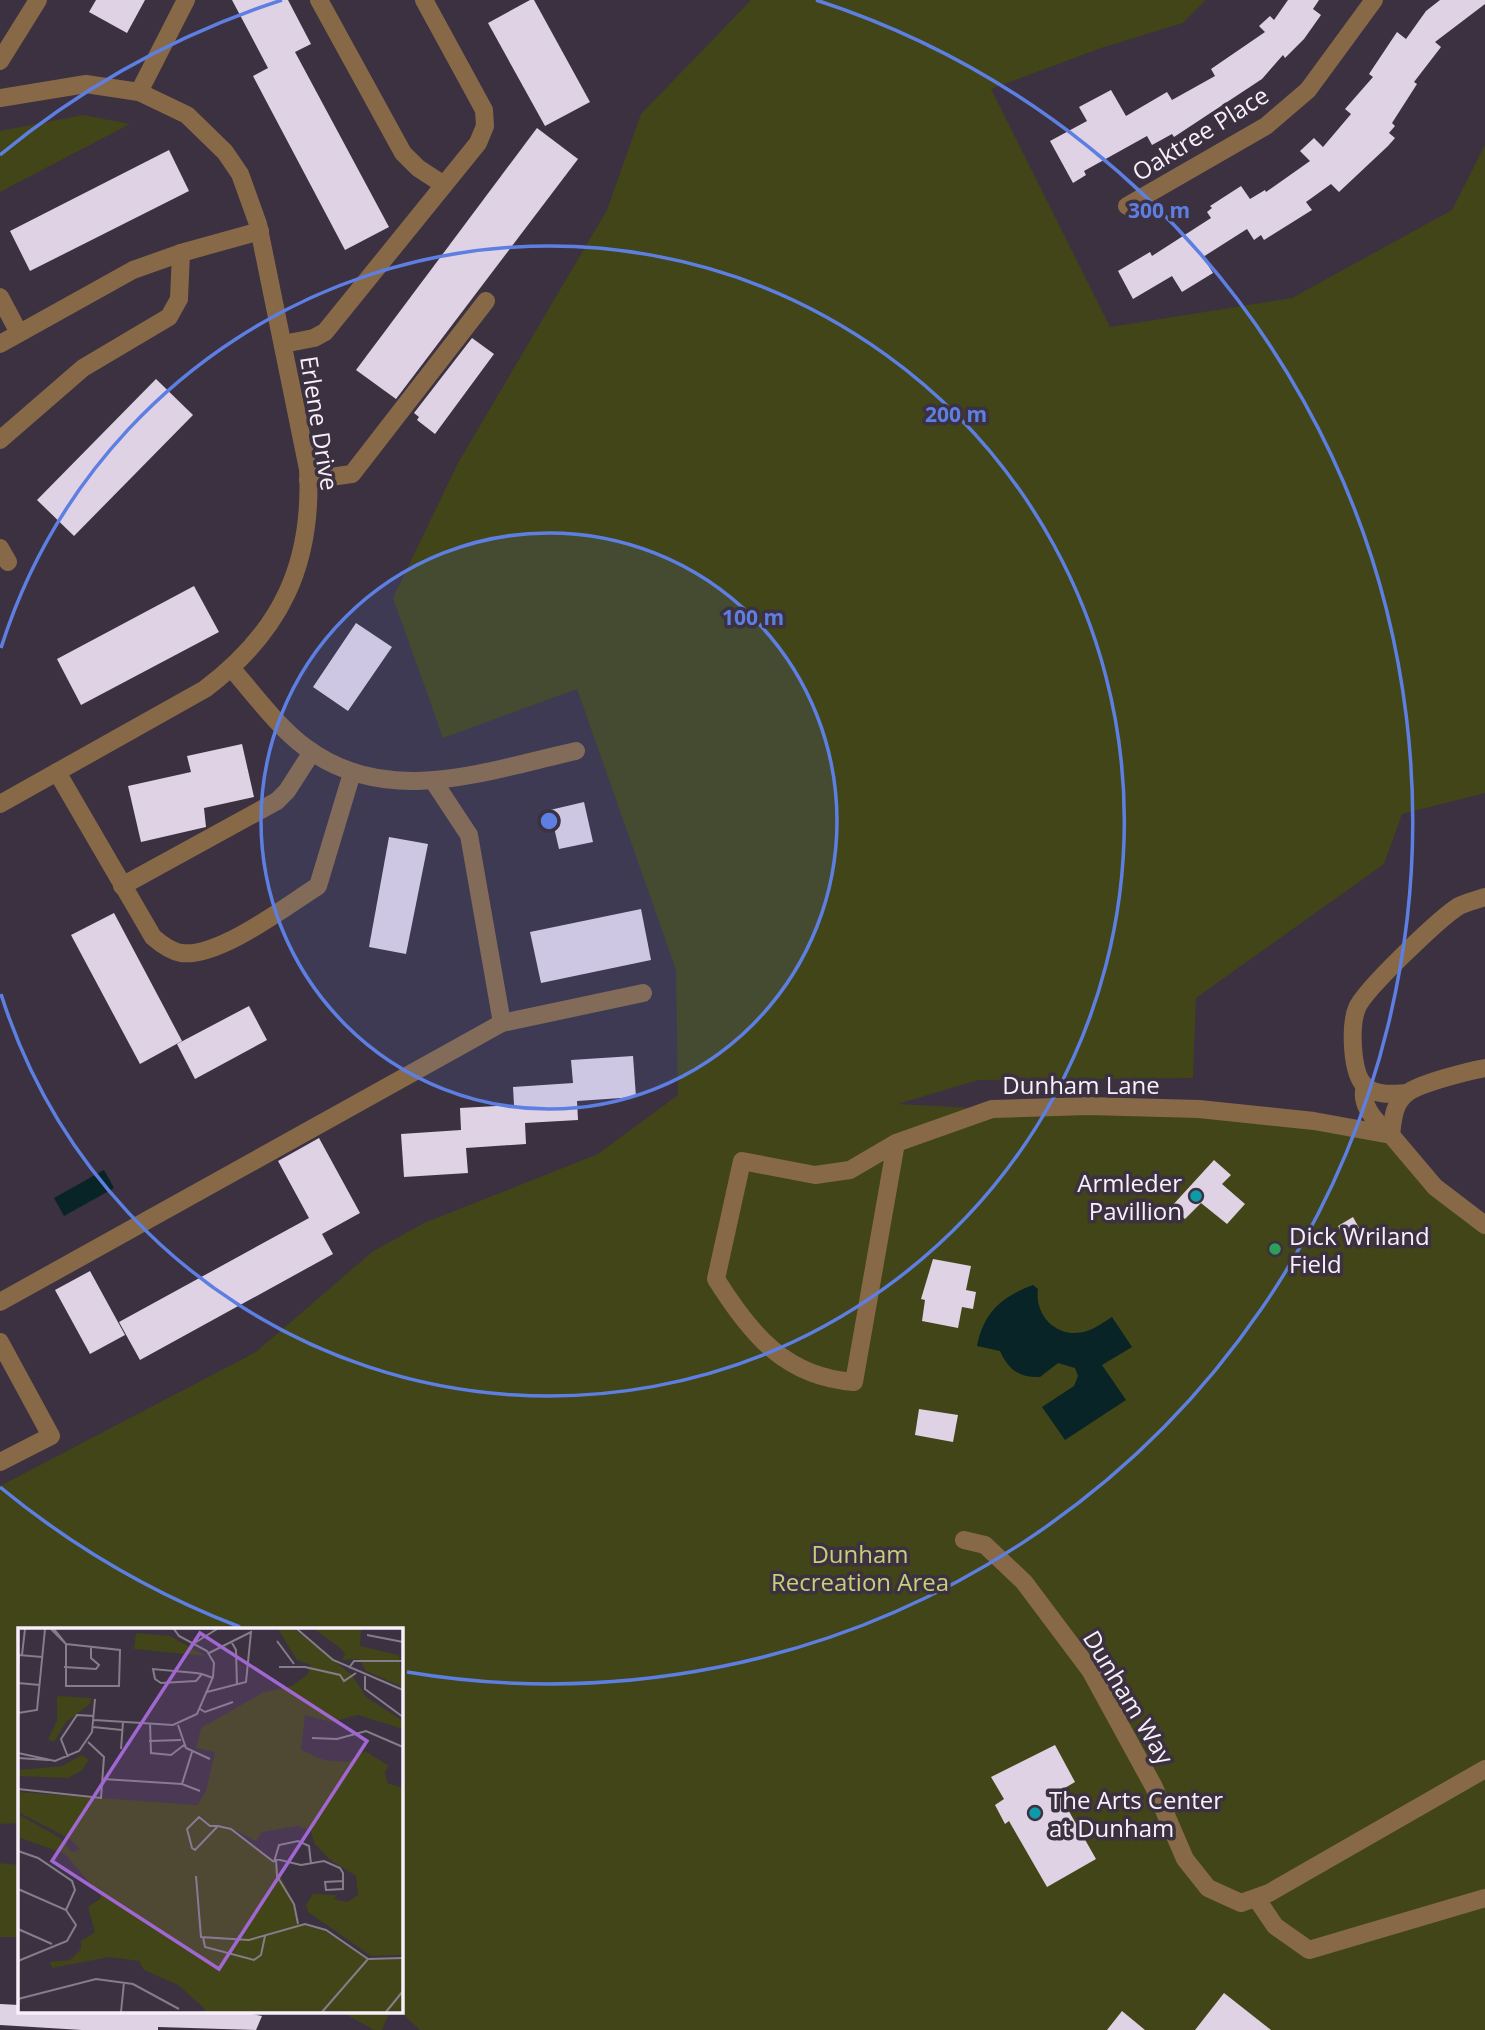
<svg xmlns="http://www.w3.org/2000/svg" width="1485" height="2030" font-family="'Open Sans',sans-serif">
<rect width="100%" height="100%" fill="#3b3140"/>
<g fill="#414518">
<polygon points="751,0 1206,0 1183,23 1101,48 991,89 1110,327 1292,298 1452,210 1485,145 1485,793 1402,814 1384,864 1196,998 1193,1078 978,1080 898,1104 992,1109 1088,1106 1391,1135 1485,1225 1485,2030 420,2030 400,2011 401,1629 19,1629 19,1823 0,1824 0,1486 256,1352 372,1252 424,1223 598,1154 678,1095 676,970 577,689 443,738 393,598 458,463 607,210 641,114"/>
<polygon points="83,115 130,124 0,192 0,131"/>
<polygon points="0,1863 19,1865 19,1937 0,1937"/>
<polygon points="340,2011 390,2011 382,2030 374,2030"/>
</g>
<g fill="#092426">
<polygon points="104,1170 114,1188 64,1216 54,1198"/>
<path d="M1033,1285L1038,1289C1034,1317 1059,1340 1087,1331C1096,1328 1104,1322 1112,1317L1132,1347L1102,1365L1126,1400L1065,1440L1042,1407L1074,1386L1078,1376L1075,1368L1058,1363L1040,1377C1019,1378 1008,1369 1000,1351L977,1346C984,1312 1001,1297 1033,1285Z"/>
</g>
<g fill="#dfd2e4">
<polygon points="96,0 145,0 127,33 89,12"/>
<polygon points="232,0 288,0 311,44 295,52 389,227 345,250 253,76 268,68"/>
<polygon points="530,0 534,0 590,102 545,126 488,23"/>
<polygon points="1288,0 1319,0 1313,9 1321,15 1304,39 1285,58 1283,55 1262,79 1174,137 1172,134 1152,145 1147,136 1084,171 1086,175 1073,183 1050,141 1087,121 1079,107 1111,90 1126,116 1167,92 1172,100 1215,76 1211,69 1265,32 1259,26 1270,16 1274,20"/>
<polygon points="1440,0 1485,0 1485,4 1435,42 1441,47 1414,82 1417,84 1392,123 1395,126 1389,133 1395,138 1388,146 1339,192 1331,184 1306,202 1312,210 1264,240 1261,235 1254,240 1247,229 1203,257 1213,273 1182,292 1172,276 1133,299 1118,271 1150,252 1152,256 1211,218 1207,212 1212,208 1210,206 1241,186 1250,199 1265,190 1266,192 1310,161 1300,151 1314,138 1323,147 1351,114 1345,109 1373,77 1369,74 1397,32 1406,39 1426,11"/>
<polygon points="537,128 578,159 396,399 356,370"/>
<polygon points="169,150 189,191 30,271 10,231"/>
<polygon points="472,338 494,354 435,434 417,420 419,417 414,413"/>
<polygon points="156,379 193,415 74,536 37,500"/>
<polygon points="194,586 219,632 81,705 57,659"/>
<polygon points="356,623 392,647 348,711 313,687"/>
<polygon points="242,744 254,797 204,808 206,827 141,842 128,786 191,772 187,756"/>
<polygon points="584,802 593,842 559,849 550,810"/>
<polygon points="389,837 428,844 406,954 369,947"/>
<polygon points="641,909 651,960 541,983 530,932"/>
<polygon points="114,913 182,1041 140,1064 71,935"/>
<polygon points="249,1006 267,1040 195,1079 177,1044"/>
<polygon points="633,1056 636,1097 577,1101 578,1120 525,1123 526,1144 466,1148 468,1173 404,1177 401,1134 461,1130 460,1108 514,1105 513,1087 573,1083 571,1060"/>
<polygon points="319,1138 360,1213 322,1234 333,1254 140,1360 119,1322 309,1218 278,1161"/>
<polygon points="1214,1160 1231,1175 1222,1184 1245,1204 1227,1224 1201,1203 1185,1219 1171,1207"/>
<polygon points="1353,1217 1364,1237 1349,1246 1338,1226"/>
<polygon points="933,1259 971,1266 966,1290 976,1292 973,1309 962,1307 958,1328 922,1321 925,1300 921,1299"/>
<polygon points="90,1271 125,1335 90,1354 55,1290"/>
<polygon points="919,1409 958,1415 953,1442 915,1435"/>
<polygon points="1055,1745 1075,1782 1058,1792 1096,1859 1047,1887 1009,1821 1005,1824 995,1805 1004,1799 991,1777"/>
<polygon points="1224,1993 1271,2030 1195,2030"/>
<polygon points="0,2004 19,2005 19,2011 236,2011 262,2016 256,2030 158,2027 158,2030 82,2030 0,2025"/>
<polygon points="1122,2011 1145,2030 1107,2030"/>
</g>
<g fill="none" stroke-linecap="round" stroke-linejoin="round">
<g stroke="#886947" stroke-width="18">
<polyline points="319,0 403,153 418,168 444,185"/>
<polyline points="0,61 38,0"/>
<polyline points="139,92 186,0"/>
<path d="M0,98L86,84L139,92L187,115L225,152L240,174L258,224L308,469C313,564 281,632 205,689L0,804"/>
<polyline points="1127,206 1266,126 1308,90 1374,0"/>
<polyline points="0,297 19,333"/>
<polyline points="0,344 133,270 181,253 260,231"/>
<polyline points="283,344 314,338 325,332 478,143 485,126 484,110 424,0"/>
<polyline points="0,440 83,368 169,317 179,299 181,253"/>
<polyline points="308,480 352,474 486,301"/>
<polyline points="0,548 8,562"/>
<path d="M232,669C255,695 277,726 305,747C387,809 485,771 576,751"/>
<path d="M57,772L153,937C161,944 171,951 181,953C219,958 286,906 318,886L352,773"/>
<polyline points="434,782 469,835 502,1023"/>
<polyline points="122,886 277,801 287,791 312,752"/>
<path d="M1485,1068C1468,1071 1417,1084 1406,1094C1393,1105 1393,1120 1391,1135L1435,1187L1485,1225"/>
<path d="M1365,1086C1359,1106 1377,1123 1391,1135"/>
<path d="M1406,1093C1393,1094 1376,1096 1365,1086C1351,1073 1350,1025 1357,1008C1364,990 1441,917 1459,906C1467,902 1477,900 1485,897"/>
<path d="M896,1143L854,1382C786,1377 751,1335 716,1279L742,1161L815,1175L850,1170L896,1143L992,1109L1088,1106L1199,1109L1314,1121L1391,1135"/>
<polyline points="0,1302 502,1023 643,993"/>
<polyline points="0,1342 51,1436 0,1462"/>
<polyline points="964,1540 985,1545 1024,1582 1090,1670 1154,1787 1185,1859 1208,1888 1241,1903 1269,1893 1485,1769"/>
<polyline points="1256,1898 1275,1926 1309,1950 1485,1898"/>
</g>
</g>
<circle cx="549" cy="821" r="288" fill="#5e7fe2" fill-opacity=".12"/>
<g fill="none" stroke="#5e7fe2" stroke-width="3.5">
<circle cx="549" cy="821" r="288"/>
<path d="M1 648A575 575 0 1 1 1 994"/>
<path d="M240 1627A863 863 0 0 1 0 1487M0 155A863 863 0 0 1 282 0M816 0A863 863 0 0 1 407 1672"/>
</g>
<g fill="#0f9aa8" stroke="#3b3140" stroke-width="2.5">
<circle cx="1196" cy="1196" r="7"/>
<circle cx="1035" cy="1813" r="7"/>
</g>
<circle fill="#2e9e5b" stroke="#3b3140" stroke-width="2.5" cx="1275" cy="1249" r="7"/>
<g text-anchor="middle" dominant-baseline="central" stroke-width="7" stroke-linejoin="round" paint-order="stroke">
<g font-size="24" fill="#f7f0fa" stroke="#3b3140">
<text transform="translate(1200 133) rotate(-32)">Oaktree Place</text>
<text transform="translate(320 423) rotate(81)">Erlene Drive</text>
<text x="1081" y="1084">Dunham Lane</text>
<text transform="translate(1129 1697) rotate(59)">Dunham Way</text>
</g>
<g font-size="24" fill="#f7f0fa" stroke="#3b3140" text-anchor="start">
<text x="1182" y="1182" text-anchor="end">Armleder<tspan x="1182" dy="28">Pavillion</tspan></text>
<text x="1289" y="1235">Dick Wriland<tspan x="1289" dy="28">Field</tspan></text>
<text x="1049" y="1799">The Arts Center<tspan x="1049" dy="28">at Dunham</tspan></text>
</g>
<g font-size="24" fill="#c6cf79" stroke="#3b3140">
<text x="860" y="1553">Dunham<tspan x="860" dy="28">Recreation Area</tspan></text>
</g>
</g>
<g transform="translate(18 1628)">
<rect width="385" height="385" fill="#3b3140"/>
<path d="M260,1H276L334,47L348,69L385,93V101L340,87L313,94L287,87L283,122L306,132L330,134L347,123L371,138L367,143L369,155L385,160V327L353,328L290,284L288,277L295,266L319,267L316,271L329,274L340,267L338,248L311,231L296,215L293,203L280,198L244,204L238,213L205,196L256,234L276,276L280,296L301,299L350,331L385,330V384H185L187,381L160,357L126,342L121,333L91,329L34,340L32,334L52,332L63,321V313L77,304L70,279L83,270L80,259L77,261L47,226L0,209V186L42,210L54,224L62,221L52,211L0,184V164L179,177L188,163L197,124L178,120L183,100L246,64L274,58L289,47L293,37L279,32ZM296,1H343L342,18L381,27L385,59L348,43L341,31L324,32L327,26L321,19ZM118,5L152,8L188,28L116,21ZM39,68L74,70L72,76L48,94L36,114L30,111L39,93ZM64,127L71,132L63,143L50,150L0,148V142L44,138Z" fill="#414518"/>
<path fill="none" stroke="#867d8a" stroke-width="2" d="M33,1L48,16L36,1M279,1L315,32L385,62M349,7L385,14M213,13L218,22L219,58M259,13L276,36M48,16L102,22L101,58H48ZM175,16L199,1M4,27L7,1M46,39L78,41L81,37L73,30V18M261,39H287L322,47L326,53L338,45M0,40L1,27L24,29M331,40L336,33H385M184,46L178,53L143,55L137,51L135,41L178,45L184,46L195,50M347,48V61L385,89M0,55L22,57M189,64L228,54L233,4L191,25M182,81L187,84L215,74M0,85L19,82L27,1M76,92L155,97L179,86L195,49L196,35L189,23L161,8L156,1M132,95L133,125L153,127L166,117M160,97L168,120L192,131M75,99L104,102M294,110L319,111L348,103L385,119M131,113L163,112M103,121L105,94M0,125L37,133L61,123L74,104L77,71M50,129L43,111L59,87L76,88M0,130L30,132M85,151L164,156L182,163M164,156L174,124M0,161L83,170L86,129L70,114M200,198L177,222L174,220L169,201L181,189L192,198H200L213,201L256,234M0,223L20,230L54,253L57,262L48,282M256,234L261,217L280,213L291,218L293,236M178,248L183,309L231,312L287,296L308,302L350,331M0,261L48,282L58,297L49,313L0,333M280,296L276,276L259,248L258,231L283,237L306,233L322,240L325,245V261L308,262L307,254L325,253M0,301L34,316M185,309L187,319L236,332L243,327L247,308M0,371L78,351L115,356L161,381M103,384L106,354M304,384L350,331L385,330M368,384L385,363"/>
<path fill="#a067d1" fill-opacity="0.15" stroke="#a067d1" stroke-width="3.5" d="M182,5L349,113L201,341L34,233Z"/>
<rect width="385" height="385" fill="none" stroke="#f7f0fa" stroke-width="3.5"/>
</g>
<circle cx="549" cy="821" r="10" fill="#5e7fe2" stroke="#3b3140" stroke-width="3.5"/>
<g font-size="21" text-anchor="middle" font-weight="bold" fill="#5e7fe2" stroke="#3b3140" stroke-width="7" stroke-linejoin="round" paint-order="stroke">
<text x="1159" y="218">300 m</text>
<text x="956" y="422">200 m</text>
<text x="753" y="625">100 m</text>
</g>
</svg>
